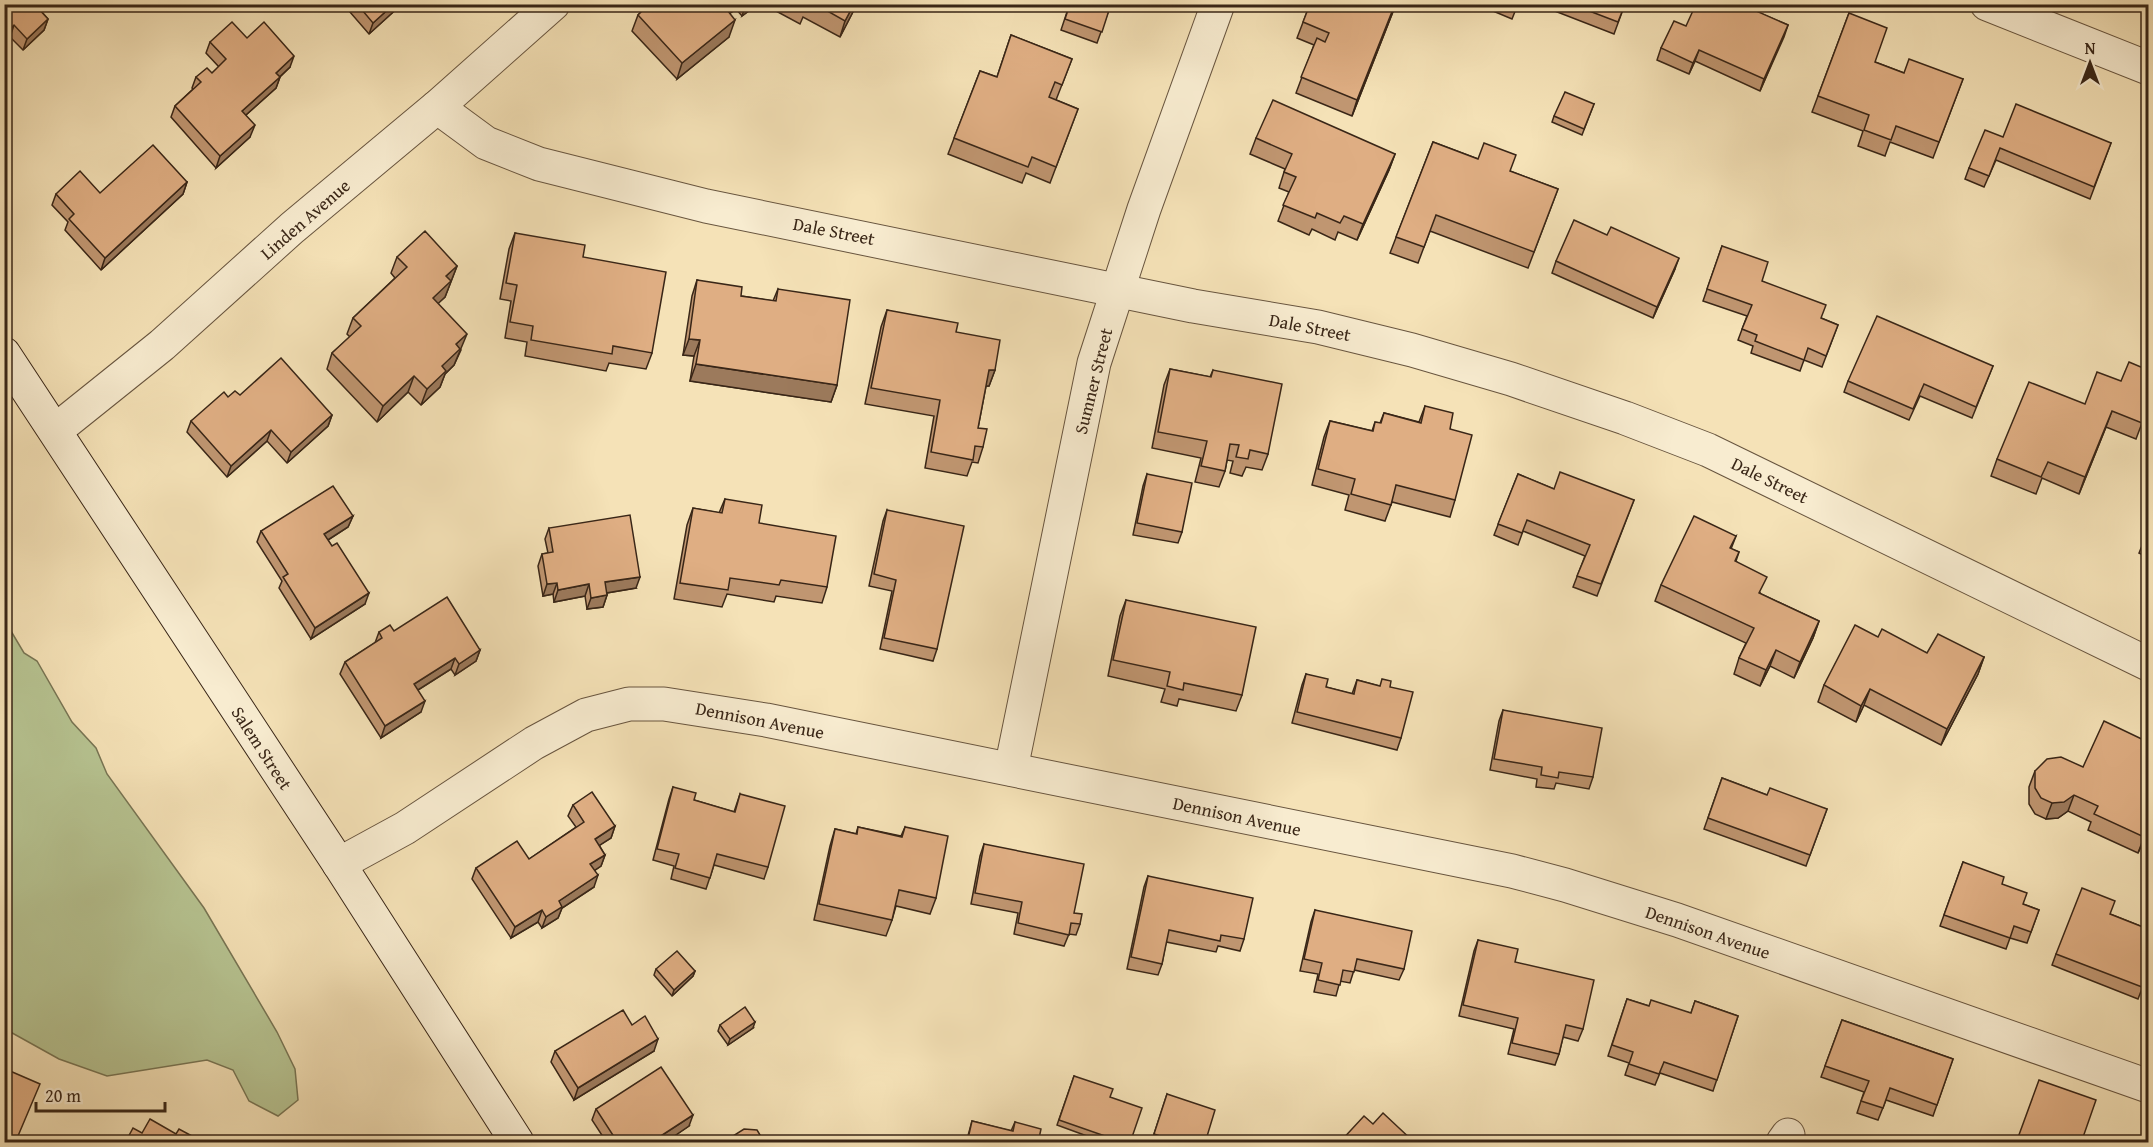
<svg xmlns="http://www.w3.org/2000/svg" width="2153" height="1147" font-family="'Gentium Book Plus',serif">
<rect width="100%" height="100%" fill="#f5e2b7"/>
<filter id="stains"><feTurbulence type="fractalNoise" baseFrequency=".00333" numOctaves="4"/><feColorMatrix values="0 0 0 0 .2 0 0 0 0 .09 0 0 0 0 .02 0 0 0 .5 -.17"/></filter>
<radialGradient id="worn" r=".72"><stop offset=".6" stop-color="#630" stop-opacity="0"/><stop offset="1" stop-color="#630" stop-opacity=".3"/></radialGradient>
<polygon fill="#b7c492" stroke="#787554" stroke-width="1.5" points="5,621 24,653 37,661 72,722 96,748 107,774 204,908 277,1032 295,1069 298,1100 278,1116 249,1101 233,1070 207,1060 107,1076 59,1059 5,1029"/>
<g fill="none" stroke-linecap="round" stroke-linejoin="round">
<defs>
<g id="street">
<polyline points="1987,4 2148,68"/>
<polyline points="437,107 486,143 539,164 706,206 1193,306 1318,327 1412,350 1511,379 1625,418 1708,450 2148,664"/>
<polyline points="56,430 162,345 292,228 437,107 553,4"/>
<polyline points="1011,769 1094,363 1144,209 1218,4"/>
<polyline points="339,864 405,828 534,743 586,715 629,704 664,704 766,720 1512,871 1565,885 1677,920 2148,1086"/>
<polyline points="1783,1142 1788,1135"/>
</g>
<polyline id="secondary" points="4,354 339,864 517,1142"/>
</defs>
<use href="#street" stroke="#68553f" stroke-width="35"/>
<use href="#secondary" stroke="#392617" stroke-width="35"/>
<use href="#street" stroke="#f8ecd0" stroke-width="33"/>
<use href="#secondary" stroke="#f8ecd0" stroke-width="33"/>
</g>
<g fill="#c09671" stroke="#392617" stroke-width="1.5">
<polygon points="4,4 48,4 41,11 48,19 44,30 23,50 10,37"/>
<polygon points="343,4 402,4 369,34"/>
<polygon points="649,4 758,4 742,16 736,9 730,13 729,37 677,79 632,31 638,15"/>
<polygon points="763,4 857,4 840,37 803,17 800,24"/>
<polygon points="1064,4 1111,4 1097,43 1061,30 1069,6"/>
<polygon points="1310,4 1396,4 1352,116 1296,93 1314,45 1297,38"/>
<polygon points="1495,4 1518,4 1512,19 1493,11"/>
<polygon points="1548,4 1625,4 1614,34 1547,8"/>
<polygon points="1721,7 1748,8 1788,25 1760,91 1695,61 1689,74 1657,60 1661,48 1686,26"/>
<polygon points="1849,13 1875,62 1904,73 1963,79 1933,158 1890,142 1885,156 1858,146 1863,131 1812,112"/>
<polygon points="1011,35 1072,59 1056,100 1078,109 1050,183 1026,173 1022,183 948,154 980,71 997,77"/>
<polygon points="247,38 290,67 280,77 276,88 246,115 250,137 216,168 171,117 175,106 193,89 192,88 196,77 212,73 219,67 206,53 210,42"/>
<polygon points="1594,104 1582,135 1552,122 1554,116"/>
<polygon points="2003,137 2111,143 2090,199 1996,160 1984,187 1965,179 1969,168"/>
<polygon points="1256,138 1395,154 1389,170 1357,240 1338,232 1335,240 1312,229 1309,235 1278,221 1289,192 1279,188 1285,169 1250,154"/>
<polygon points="1433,142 1558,189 1528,268 1430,231 1418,263 1390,253"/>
<polygon points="187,182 183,194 101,270 65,230 68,222 52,205 56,194 100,193"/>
<polygon points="2148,204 2148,226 2142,223"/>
<polygon points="515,233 583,257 652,353 646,369 609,363 606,371 525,356 527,342 505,338 511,301 500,299 509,249"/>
<polygon points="1722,246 1762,281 1821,318 1838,325 1822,367 1804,360 1800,371 1751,353 1753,346 1738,340 1747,316 1703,301"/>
<polygon points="397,257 457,266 445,297 438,303 461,350 454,365 445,374 440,387 421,405 408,392 377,422 327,369 332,353 350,337 347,334 353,318 395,278 391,273"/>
<polygon points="1556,261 1675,269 1653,318 1552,273"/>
<polygon points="697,280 741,296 773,301 778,289 837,385 831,402 690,381 694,356 683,355 692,296"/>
<polygon points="887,310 956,332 995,370 989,386 986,386 978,428 983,447 978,463 972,462 967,476 925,468 934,416 865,404 881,327"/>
<polygon points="1993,366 1972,418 1920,396 1909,420 1844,392 1848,381"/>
<polygon points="1170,369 1210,377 1213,370 1268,454 1262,470 1246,467 1242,476 1230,473 1233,461 1227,460 1225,471 1219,487 1195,482 1201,458 1152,448 1164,385"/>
<polygon points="240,395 332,415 328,426 287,463 267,441 227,477 187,432 191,421 228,397"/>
<polygon points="2085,404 2148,407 2136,439 2106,427 2079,494 2042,478 2036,494 1991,476 1997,459"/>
<polygon points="1425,406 1450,429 1455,500 1450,517 1392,502 1385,521 1345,510 1349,495 1312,485 1324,437 1330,421 1372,431 1375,422 1380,423 1384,413 1419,422"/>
<polygon points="1147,474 1182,532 1178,543 1133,535 1143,486"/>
<polygon points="1518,474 1554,489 1634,500 1597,596 1573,587 1585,556 1523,531 1518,545 1494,535"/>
<polygon points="725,499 759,523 827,587 822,603 776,596 774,602 727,594 722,607 674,599 687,525 693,508 719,513"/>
<polygon points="887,510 937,649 933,661 880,649 892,591 869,586 883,521"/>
<polygon points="353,516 348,527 328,540 365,604 311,639 279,588 282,581 257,542 261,531"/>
<polygon points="549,528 636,588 607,593 607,595 603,607 587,609 585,596 554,602 553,594 543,596 538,566 542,554 548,553 545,539"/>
<polygon points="2148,531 2148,557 2139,553"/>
<polygon points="1736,536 1731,549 1739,552 1736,561 1761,594 1819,621 1813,638 1794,678 1770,666 1760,686 1734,674 1739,658 1746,643 1655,601 1661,585"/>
<polygon points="1126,600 1242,695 1236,711 1179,699 1177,706 1161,702 1165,689 1108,676 1120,616"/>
<polygon points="394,631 480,650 476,661 455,675 451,669 418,690 421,712 381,738 340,674 345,662 375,643 379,632"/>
<polygon points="1878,637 1927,653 1984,657 1978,674 1941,745 1864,705 1856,722 1818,702 1824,685"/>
<polygon points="1306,674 1326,687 1352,694 1357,680 1379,686 1390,687 1401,738 1397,750 1292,723 1302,685"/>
<polygon points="1503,710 1593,777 1589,789 1556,783 1554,789 1536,787 1537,779 1490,770 1499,721"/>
<polygon points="2035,771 2148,831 2138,853 2088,830 2091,822 2068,811 2058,818 2046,819 2035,814 2029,804 2029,787"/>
<polygon points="1722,778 1767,795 1827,809 1806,866 1704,829"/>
<polygon points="673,787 694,800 734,812 740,794 768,867 764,879 714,865 706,889 671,879 674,866 653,860 669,799"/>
<polygon points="573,805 615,826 611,838 599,845 605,855 601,866 594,871 594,887 562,908 558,918 542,928 538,922 511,938 472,879 476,868 529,859 576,827 568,816"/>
<polygon points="858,827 901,836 905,827 936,898 930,914 896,906 892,920 886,936 814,920 830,846 835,829 856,834"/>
<polygon points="984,844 1074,913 1080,924 1076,935 1069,934 1064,946 1014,934 1018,913 971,904 980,856"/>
<polygon points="1963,862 2002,884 2023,904 2039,910 2027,943 2010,938 2006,949 1940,926"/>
<polygon points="1148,876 1244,939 1240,951 1218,946 1216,952 1166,942 1162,964 1158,975 1127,969 1144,887"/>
<polygon points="1315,910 1404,969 1399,980 1354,970 1350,983 1340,981 1336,996 1314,992 1318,974 1300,971 1311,922"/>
<polygon points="2110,914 2148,929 2148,973 2138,999 2052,965 2056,954"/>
<polygon points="1478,940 1515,962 1583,1029 1578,1041 1563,1037 1559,1054 1555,1065 1508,1054 1514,1029 1459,1016 1474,951"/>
<polygon points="656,969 695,971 693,976 672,996 654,975"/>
<polygon points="1627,999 1649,1006 1691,1013 1695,1001 1738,1016 1713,1091 1660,1073 1655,1085 1625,1075 1629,1063 1608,1056"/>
<polygon points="1842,1020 1953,1059 1933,1116 1886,1100 1878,1120 1857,1113 1864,1092 1821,1077"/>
<polygon points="632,1025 654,1051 574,1100 551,1062 555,1051"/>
<polygon points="720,1025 753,1028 728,1045 718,1031"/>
<polygon points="1074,1076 1110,1097 1130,1143 1106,1143 1057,1125"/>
<polygon points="1167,1094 1205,1143 1161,1143 1152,1140"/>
<polygon points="596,1109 689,1126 664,1143 607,1143 592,1120"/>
<polygon points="972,1121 1011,1131 1015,1122 1038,1143 966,1143"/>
</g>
<g fill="#9c7a5c" stroke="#392617" stroke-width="1.5">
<polygon points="40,4 48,4 33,19 37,7"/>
<polygon points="394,4 402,4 369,34 373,23"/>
<polygon points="726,4 737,4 736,9 718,22 724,6"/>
<polygon points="746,4 758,4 742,16"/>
<polygon points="854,4 857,4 840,37 845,21"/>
<polygon points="1395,4 1396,4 1352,116 1357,100"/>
<polygon points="48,19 44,30 23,50 27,39"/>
<polygon points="735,20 729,37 677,79 682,63"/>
<polygon points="14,25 10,37 4,42 4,35"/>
<polygon points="1788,25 1784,37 1760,91 1764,79"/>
<polygon points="1699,50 1695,61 1689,74 1693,63"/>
<polygon points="294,56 290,67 272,84 276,73"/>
<polygon points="280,77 276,88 238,122 242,111"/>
<polygon points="255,125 250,137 216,168 220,156"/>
<polygon points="1395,154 1389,170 1357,240 1363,224"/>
<polygon points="187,182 183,194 101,270 105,258"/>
<polygon points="1679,258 1675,269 1653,318 1657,307"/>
<polygon points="457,266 445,297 427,314 433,298 446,276"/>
<polygon points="467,334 454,365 445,374 440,387 421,405 427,389 456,344"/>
<polygon points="689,339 700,340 694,356 683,355"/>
<polygon points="696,364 837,385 831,402 690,381"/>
<polygon points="989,370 995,370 989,386 983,386"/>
<polygon points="414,376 408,392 377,422 383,406"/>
<polygon points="2112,411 2106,427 2079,494 2085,477"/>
<polygon points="332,415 328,426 287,463 291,452"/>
<polygon points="271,430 267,441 227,477 231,466"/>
<polygon points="353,516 348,527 320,545 324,534"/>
<polygon points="640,577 636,588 600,594 605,582"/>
<polygon points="557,583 553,594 543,596 547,584"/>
<polygon points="589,584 585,596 554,602 558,590"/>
<polygon points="369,593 365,604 311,639 315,628"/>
<polygon points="607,595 603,607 587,609 591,598"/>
<polygon points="1819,621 1813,638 1794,678 1800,662"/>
<polygon points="480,650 476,661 455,675 459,664"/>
<polygon points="1776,650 1770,666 1760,686 1766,670"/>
<polygon points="1984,657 1978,674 1941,745 1947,729"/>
<polygon points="455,658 451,669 410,695 414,684"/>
<polygon points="1870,689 1864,705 1856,722 1861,706"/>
<polygon points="425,701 421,712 381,738 385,726"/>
<polygon points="2074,795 2068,811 2058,818 2046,819 2052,803"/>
<polygon points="615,826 611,838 591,851 595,839"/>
<polygon points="2148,827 2148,831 2138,853 2144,837"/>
<polygon points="605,855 601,866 586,876 590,864"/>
<polygon points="598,875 594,887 562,908 558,918 542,928 546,917 559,901"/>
<polygon points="542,910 538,922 511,938 515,927"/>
<polygon points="695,971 693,976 672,996 674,990"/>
<polygon points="755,1022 753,1028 728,1045 730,1039"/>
<polygon points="658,1039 654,1051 574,1100 578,1088"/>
<polygon points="693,1115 689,1126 664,1143 650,1143"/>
</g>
<g fill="#dfae83" stroke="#392617" stroke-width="1.5">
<polygon points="4,4 40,4 37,7 48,19 27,39 14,25 4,35"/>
<polygon points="357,4 394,4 373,23"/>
<polygon points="649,4 726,4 724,6 735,20 682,63 638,15"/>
<polygon points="799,4 807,4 806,8"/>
<polygon points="815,4 854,4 845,21"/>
<polygon points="1070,4 1111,4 1102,32 1065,19"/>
<polygon points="1310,4 1395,4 1357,100 1301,77 1317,38 1325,42 1329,33 1303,22"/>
<polygon points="1508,4 1518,4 1517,8"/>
<polygon points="1571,4 1625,4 1618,22"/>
<polygon points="1696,4 1716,4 1721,7 1722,4 1749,4 1747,7 1788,25 1764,79 1699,50 1693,63 1661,48 1674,21 1686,26"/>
<polygon points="1849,13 1887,28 1875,62 1904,73 1909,59 1963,79 1939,142 1896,126 1891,140 1864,130 1869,115 1818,96"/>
<polygon points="232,22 247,38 264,22 294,56 276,73 280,77 242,111 255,125 220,156 175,106 201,82 196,77 207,68 212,73 226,59 210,42"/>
<polygon points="1011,35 1072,59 1062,85 1055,82 1049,97 1078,109 1056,167 1032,157 1028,167 954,138 980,71 997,77"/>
<polygon points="1565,92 1594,104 1584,129 1554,116"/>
<polygon points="1273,100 1395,154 1363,224 1344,216 1340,223 1317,213 1315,218 1283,205 1296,177 1284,172 1292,154 1256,138"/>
<polygon points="2016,104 2111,143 2094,187 2000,148 1989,176 1969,168 1985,130 2003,137"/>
<polygon points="1433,142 1478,159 1484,143 1516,155 1510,171 1558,189 1534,252 1436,215 1424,247 1396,237"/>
<polygon points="153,145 187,182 105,258 69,219 74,214 56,194 80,171 100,193"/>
<polygon points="2148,204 2148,213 2146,212"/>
<polygon points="1574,220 1607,235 1611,227 1679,258 1657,307 1556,261"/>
<polygon points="425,231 457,266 446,276 451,281 433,298 467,334 456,344 460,349 442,366 446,371 427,389 414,376 383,406 332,353 361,326 353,318 407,267 397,257"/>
<polygon points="515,233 585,245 583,257 666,272 652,353 613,346 612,354 531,340 533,326 510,322 517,285 506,283"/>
<polygon points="1722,246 1768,262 1762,281 1826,305 1821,318 1838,325 1826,356 1808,348 1804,360 1755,341 1757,335 1742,329 1752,305 1707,289"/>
<polygon points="697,280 742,287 741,296 776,301 778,289 850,300 837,385 696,364 700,340 689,339"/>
<polygon points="887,310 958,323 956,332 1000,340 995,370 989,370 978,428 987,429 983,447 975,446 973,460 931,452 940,400 871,388"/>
<polygon points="1877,316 1993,366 1976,407 1924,384 1913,409 1848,381"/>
<polygon points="281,358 332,415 291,452 271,430 231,466 191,421 224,392 228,397 235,391 240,395"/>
<polygon points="2129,362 2148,370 2148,406 2142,423 2112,411 2085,477 2048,462 2041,477 1997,459 2029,382 2085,404 2097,372 2121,381"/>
<polygon points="1170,369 1211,377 1213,370 1282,384 1268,454 1250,450 1248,459 1236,457 1239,445 1230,444 1225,471 1201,466 1207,441 1158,432"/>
<polygon points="1425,406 1453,413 1450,429 1472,435 1455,500 1396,485 1391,505 1351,494 1355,479 1318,469 1330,421 1373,431 1375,422 1381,423 1384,413 1421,423"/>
<polygon points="1560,472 1634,500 1601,584 1577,576 1590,545 1527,520 1522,533 1498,524 1518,474 1554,489"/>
<polygon points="1147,474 1192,483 1182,532 1137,523"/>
<polygon points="333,486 353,516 324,534 332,546 337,543 369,593 315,628 283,577 288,574 261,531"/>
<polygon points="725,499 762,505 759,523 836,536 827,587 781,580 779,585 730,578 728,590 680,583 693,508 722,513"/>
<polygon points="887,510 964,526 937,649 884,638 896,580 874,574"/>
<polygon points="630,515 640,577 605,582 607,595 591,598 589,584 558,590 557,583 547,584 542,554 553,552 549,528"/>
<polygon points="1694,516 1736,536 1730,548 1739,552 1735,561 1767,577 1759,593 1819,621 1800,662 1776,650 1766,670 1739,658 1754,628 1661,585"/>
<polygon points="2148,531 2148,544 2144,541"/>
<polygon points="447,597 480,650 459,664 455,658 414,684 425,701 385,726 345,662 382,638 379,632 390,625 394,631"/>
<polygon points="1126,600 1256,627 1242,695 1184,683 1183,690 1167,686 1170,672 1113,660"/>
<polygon points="1855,625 1878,637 1882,629 1927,653 1938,634 1984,657 1947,729 1870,689 1861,706 1824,685"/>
<polygon points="1306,674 1328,679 1326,687 1354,694 1357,680 1380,686 1382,679 1391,681 1390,687 1413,692 1401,738 1297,712"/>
<polygon points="1503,710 1602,728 1593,777 1559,772 1558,778 1541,775 1542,767 1494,759"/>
<polygon points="2104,721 2148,742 2148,827 2144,837 2094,814 2098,806 2074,795 2064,802 2052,803 2041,798 2035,788 2035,771 2047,759 2061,757 2083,767"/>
<polygon points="1722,778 1767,795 1770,788 1827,809 1810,855 1708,818"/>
<polygon points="673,787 696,793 694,800 735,812 740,794 785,806 768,867 717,854 710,878 675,868 679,854 657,849"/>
<polygon points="592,792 615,826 595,839 605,855 590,864 598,875 559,901 562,907 546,917 542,910 515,927 476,868 517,841 529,859 584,822 573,805"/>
<polygon points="858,827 902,837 905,827 948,836 936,898 899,890 892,920 819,904 835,829 857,834"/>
<polygon points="984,844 1084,864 1074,913 1082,914 1080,924 1071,923 1069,935 1018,923 1022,902 975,893"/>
<polygon points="1963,862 2004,877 2002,884 2027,893 2023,904 2039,910 2031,932 2014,926 2010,938 1944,915"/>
<polygon points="1148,876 1253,898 1244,939 1221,935 1220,941 1169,930 1162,964 1131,957"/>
<polygon points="2082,888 2115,901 2110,914 2148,929 2148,972 2142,987 2056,954"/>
<polygon points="1315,910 1412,931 1404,969 1357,959 1354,972 1343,970 1340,985 1318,980 1322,963 1304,959"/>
<polygon points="1478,940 1518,949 1515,962 1594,980 1583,1029 1566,1025 1559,1054 1512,1043 1518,1018 1463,1005"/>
<polygon points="677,951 695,971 674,990 656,969"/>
<polygon points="1627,999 1649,1006 1651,1000 1691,1013 1695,1001 1738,1016 1717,1080 1664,1062 1659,1074 1629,1064 1633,1052 1612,1045"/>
<polygon points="745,1007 755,1022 730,1039 720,1025"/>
<polygon points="623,1010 632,1025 645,1016 658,1039 578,1088 555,1051"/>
<polygon points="1842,1020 1953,1059 1937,1105 1890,1088 1883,1108 1861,1101 1869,1081 1825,1066"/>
<polygon points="661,1067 693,1115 650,1143 618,1143 596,1109"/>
<polygon points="10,1071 40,1084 15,1143 4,1143 4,1083"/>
<polygon points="1074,1076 1113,1089 1110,1097 1142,1108 1130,1143 1125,1143 1059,1120"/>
<polygon points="2039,1080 2096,1100 2081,1143 2016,1143"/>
<polygon points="1167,1094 1215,1110 1205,1143 1181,1143 1154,1134"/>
<polygon points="1383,1113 1415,1143 1339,1143 1364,1116 1373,1124"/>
<polygon points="150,1119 176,1134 179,1129 205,1143 125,1143 133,1128 142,1133"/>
<polygon points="972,1121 1013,1131 1015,1122 1041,1129 1038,1143 967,1143"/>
<polygon points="744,1129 757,1130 765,1143 722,1143"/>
</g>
<g text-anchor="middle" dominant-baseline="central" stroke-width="4.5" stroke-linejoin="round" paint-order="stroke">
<g font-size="18" fill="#392617" stroke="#f8ecd0">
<text transform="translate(305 219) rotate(-41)">Linden Avenue</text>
<text transform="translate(834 231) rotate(11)">Dale Street</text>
<text transform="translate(1310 327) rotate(11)">Dale Street</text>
<text transform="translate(1093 381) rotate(-76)">Sumner Street</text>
<text transform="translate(1770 480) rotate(26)">Dale Street</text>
<text transform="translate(760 720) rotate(11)">Dennison Avenue</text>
<text transform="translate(262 748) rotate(57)">Salem Street</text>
<text transform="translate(1237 816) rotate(12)">Dennison Avenue</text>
<text transform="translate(1708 932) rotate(19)">Dennison Avenue</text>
</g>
</g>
<rect width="2153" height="1147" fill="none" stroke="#f5e2b7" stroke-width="24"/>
<rect x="6" y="6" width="2141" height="1135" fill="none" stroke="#392617" stroke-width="3"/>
<rect x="12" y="12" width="2129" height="1123" fill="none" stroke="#392617" stroke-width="1.5"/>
<g transform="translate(2090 63)" stroke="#f8ecd0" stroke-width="4.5" paint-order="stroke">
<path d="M0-4.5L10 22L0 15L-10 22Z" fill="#392617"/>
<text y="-9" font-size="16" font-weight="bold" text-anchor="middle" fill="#392617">N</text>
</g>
<path d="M36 1102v9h129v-9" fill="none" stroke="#392617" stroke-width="3"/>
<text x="45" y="1102" font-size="18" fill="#392617" stroke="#f8ecd0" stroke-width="4.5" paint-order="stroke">20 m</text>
<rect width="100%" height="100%" filter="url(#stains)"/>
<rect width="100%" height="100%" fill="url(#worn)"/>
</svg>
